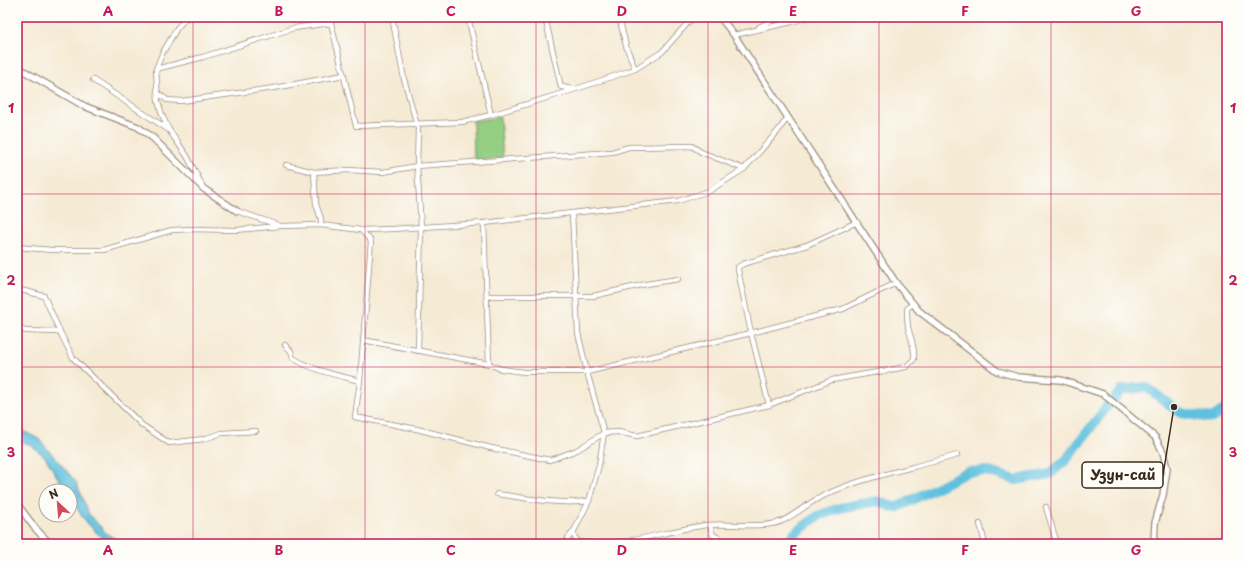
<svg xmlns="http://www.w3.org/2000/svg" width="1244" height="561" font-family="'Playpen Sans',sans-serif">
<rect width="100%" height="100%" fill="#fdfcf7"/>
<filter id="ink" filterUnits="userSpaceOnUse"><feTurbulence type="fractalNoise" baseFrequency=".025" numOctaves="2"/><feDisplacementMap in="SourceGraphic" scale="8" xChannelSelector="R" yChannelSelector="G"/><feConvolveMatrix kernelMatrix="1 2 1 2 8 2 1 2 1" color-interpolation-filters="sRGB"/></filter>
<filter id="wash" filterUnits="userSpaceOnUse"><feTurbulence type="fractalNoise" baseFrequency=".012" numOctaves="4" result="noise"/><feDisplacementMap in="SourceGraphic" scale="16" xChannelSelector="R" yChannelSelector="G"/><feGaussianBlur stdDeviation="0.9" result="paint"/><feColorMatrix in="noise" values="0 0 0 0 0 0 0 0 0 0 0 0 0 0 0 0 0 1.4 0 .05"/><feComposite in="paint" operator="in"/></filter>
<g filter="url(#wash)">
<rect width="100%" height="100%" fill="#f5ead4"/>
<polygon fill="#93ce82" stroke="#677c50" points="500,117 503,158 474,161 473,121"/>
<path fill="#61c1df" stroke="#4e767e" d="M17,428L39,439L53,455L76,482L89,514L107,534L125,544H108C99,535 89,526 81,515C77,509 76,503 70,499V491H66L45,457L31,445L17,440Z"/>
<g fill="none" stroke-linecap="round" stroke-linejoin="round">
<g stroke="#61c1df" stroke-width="10">
<polyline points="1114,399 1122,390 1146,387 1181,413 1212,418 1227,408"/>
<polyline points="787,544 794,534 818,516 840,508 877,501 896,508 967,472 986,471 1016,480 1050,474 1066,460 1108,405"/>
</g>
</g>
</g>
<g filter="url(#ink)">
<g fill="none" stroke-linecap="round" stroke-linejoin="round">
<defs>
<g id="minor">
<polyline points="187,17 177,28 162,54 156,69 158,101 162,115 169,130 187,156 202,185"/>
<polyline points="392,17 404,79 418,129 417,166 421,227 418,351"/>
<polyline points="468,17 491,115"/>
<polyline points="545,17 561,87 574,89"/>
<polyline points="619,17 626,46 635,69"/>
<polyline points="759,27 779,17"/>
<polyline points="734,35 792,22 808,17"/>
<polyline points="156,69 203,57 294,28 331,23 356,126 462,122 491,115 576,89 635,69 662,52 693,17"/>
<polyline points="93,80 169,130"/>
<polyline points="158,93 167,100 182,101 274,88 344,75"/>
<polyline points="286,165 314,172 348,170 383,172 417,166 612,152 629,147 692,146 701,152 744,169"/>
<polyline points="314,172 316,204 321,219 321,225"/>
<polyline points="237,211 278,225"/>
<path d="M572,213L578,333L587,372L604,433L599,465L589,501L574,531V536L578,542C618,550 666,530 707,525C728,523 765,529 782,521C794,516 808,503 821,497C863,476 912,469 957,455"/>
<polyline points="484,223 489,364"/>
<polyline points="361,230 392,229 484,223 678,201 709,191 744,169 778,131 788,117"/>
<path d="M17,247L52,250H104L172,230L193,229L236,230L280,226L321,225L361,230L371,241L360,381L355,417L417,429L491,448L550,460L577,450L604,433L618,432L637,436L769,405L832,380L906,367L914,359C915,349 912,341 909,331C907,324 907,317 907,309L913,303"/>
<polyline points="17,289 44,296 60,332 73,358 142,425 169,443 204,439 222,433 256,431"/>
<polyline points="487,296 593,296 646,284 678,279"/>
<polyline points="17,329 26,331 60,332"/>
<polyline points="363,340 489,364 501,369 524,372 587,372 751,333 843,309 896,283"/>
<path d="M285,345L291,351L293,358C314,371 337,375 360,381"/>
<polyline points="769,405 751,333 738,270 738,267 743,264 807,245 857,222"/>
<path d="M497,494C528,498 558,505 589,501"/>
<polyline points="1046,507 1057,544"/>
<polyline points="980,524 985,544"/>
<polyline points="710,525 713,535 719,538 720,544"/>
<polyline points="907,541 908,544"/>
<polyline points="566,544 568,538 574,531"/>
</g>
<g id="tertiary">
<polyline points="720,17 734,35 896,283 919,311 997,371 1018,377 1061,380 1103,394 1155,437 1163,452 1167,469 1163,495 1155,523 1154,544"/>
<polyline points="17,67 84,106 138,127 153,138 204,189 237,211"/>
<polyline points="17,504 35,528 50,544"/>
</g>
</defs>
<use href="#minor" stroke="#988a79" stroke-width="6"/>
<use href="#tertiary" stroke="#988a79" stroke-width="8"/>
<use href="#minor" stroke="#fff" stroke-width="4.5"/>
<use href="#tertiary" stroke="#fff" stroke-width="5.5"/>
</g>
</g>
<path fill="none" stroke="#c2185b" stroke-width="1" stroke-opacity="0.55" d="M193,17V544M365,17V544M536,17V544M708,17V544M879,17V544M1051,17V544M17,194H1227M17,367H1227"/>
<path fill="none" stroke="#3b2a1e" stroke-width="1.5" d="M1174 407L1163 475"/>
<circle fill="#3b2a1e" stroke="#fdfcf7" stroke-width="1.5" cx="1174" cy="407" r="4"/>
<rect fill="#fdfcf7" stroke="#3b2a1e" stroke-width="1.5" x="1082" y="462" width="81" height="26" rx="4"/>
<g font-size="14" text-anchor="middle" font-weight="bold" fill="#3b2a1e">
<text x="1123" y="480">Узун-сай</text>
</g>
<rect width="1244" height="561" fill="none" stroke="#fdfcf7" stroke-width="44"/>
<g transform="translate(58 503) rotate(334)"><circle r="19" fill="#fdfcf7" stroke="#afa8a0"/>
<path d="M0-3L7 15L0 10L-7 15Z" fill="#d1495b"/>
<text y="-6" font-size="11" font-weight="bold" text-anchor="middle" fill="#3b2a1e">N</text>
</g>
<rect x="22" y="22" width="1200" height="517" fill="none" stroke="#c2185b" stroke-width="1.5"/>
<g font-size="13" text-anchor="middle" font-weight="bold" fill="#c2185b">
<text x="108" y="16">A</text>
<text x="279" y="16">B</text>
<text x="451" y="16">C</text>
<text x="622" y="16">D</text>
<text x="793" y="16">E</text>
<text x="965" y="16">F</text>
<text x="1136" y="16">G</text>
<text x="11" y="113">1</text>
<text x="1233" y="113">1</text>
<text x="11" y="285">2</text>
<text x="1233" y="285">2</text>
<text x="11" y="457">3</text>
<text x="1233" y="457">3</text>
<text x="108" y="555">A</text>
<text x="279" y="555">B</text>
<text x="451" y="555">C</text>
<text x="622" y="555">D</text>
<text x="793" y="555">E</text>
<text x="965" y="555">F</text>
<text x="1136" y="555">G</text>
</g>
</svg>
